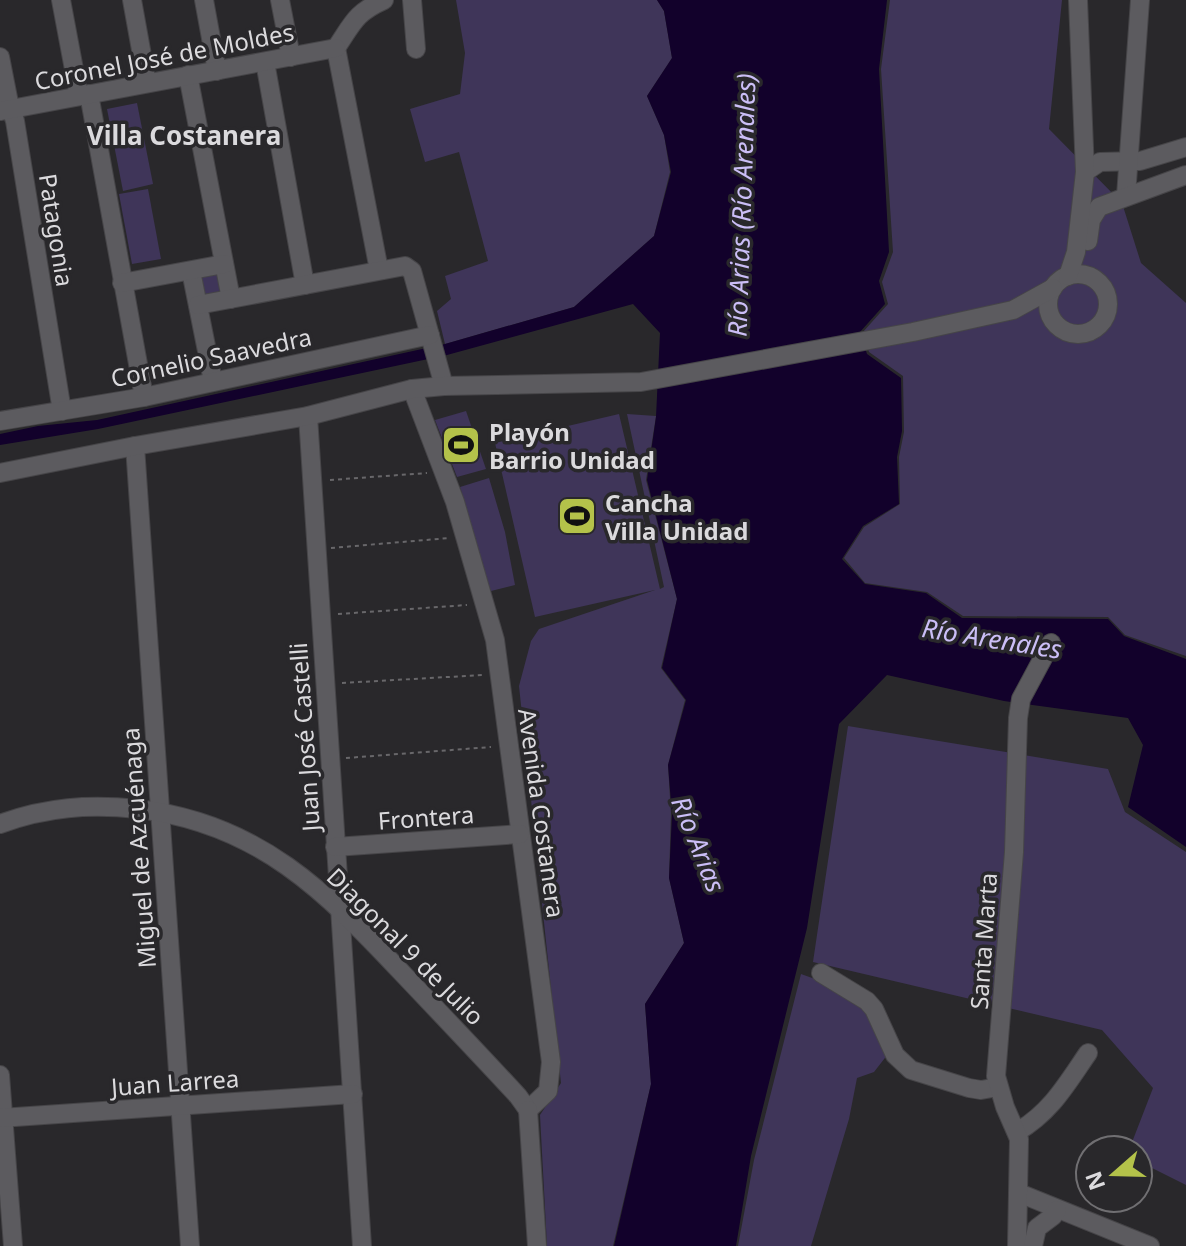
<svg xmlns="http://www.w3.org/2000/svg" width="1186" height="1246" font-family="'Noto Sans',sans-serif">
<rect width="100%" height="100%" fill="#29282b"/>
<g fill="#3f3559">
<polygon points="456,0 657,0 664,11 672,58 647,96 664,135 670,172 654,236 574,307 445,344 437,311 451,299 445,276 488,261 459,152 425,162 410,109 460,94 465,53"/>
<polygon points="890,0 1062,0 1049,129 1122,203 1141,263 1186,303 1186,656 1125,635 1108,617 963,616 927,592 865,583 844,558 864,527 900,504 899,457 904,432 903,376 869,352 863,332 888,304 882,282 893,252 881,69"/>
<polygon points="137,103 153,184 123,191 107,109"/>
<polygon points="148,189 161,259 132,264 119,194"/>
<polygon points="216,269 224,292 203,300 200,273"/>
<polygon points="466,411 486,469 457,477 435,420"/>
<polygon points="619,414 660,589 664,587 627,414 656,416 646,480 677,599 661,668 685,700 668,765 671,814 669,878 684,943 645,1004 651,1084 613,1246 547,1246 540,1115 561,1083 519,686 531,641 539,629 655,590 535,617 495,443"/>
<path d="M489,478L505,532L515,585L491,591C477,558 471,522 460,487Z"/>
<polygon points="848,726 1108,769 1125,812 1186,852 1186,1185 1138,1161 1138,1150 1129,1150 1153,1088 1102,1030 813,962"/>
<polygon points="801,974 829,984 866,1008 888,1054 874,1072 857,1078 849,1119 811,1246 738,1246 754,1160"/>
</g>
<polygon fill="#12012b" points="657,0 887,0 879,69 889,252 879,281 885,304 860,332 867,354 901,378 902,431 897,457 899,504 863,526 842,559 865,584 926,593 962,618 1108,619 1124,636 1186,659 1186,847 1128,807 1143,745 1128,718 1004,701 887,675 839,724 807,928 751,1156 736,1246 614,1246 651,1084 645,1004 684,943 669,878 672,815 668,765 686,700 662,668 677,599 647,480 656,417 660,333 633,304 447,355 98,429 0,445 0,434 38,426 97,420 445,344 574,307 654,236 671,172 664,135 647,96 672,58 664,11"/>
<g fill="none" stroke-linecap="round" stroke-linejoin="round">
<defs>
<g id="minor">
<polyline points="61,0 79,96"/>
<polyline points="132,0 147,83"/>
<polyline points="204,0 217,71"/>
<polyline points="280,0 291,57"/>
<polyline points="412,0 416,49"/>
<polyline points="336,48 379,270"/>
<path d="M336,48C353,23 355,13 384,0"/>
<polyline points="0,57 9,103 15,121 62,411"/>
<polyline points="265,62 305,285"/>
<polyline points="188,75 231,299"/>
<polyline points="89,94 144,397"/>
<polyline points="1,111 336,48"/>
<polyline points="1085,172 1100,162 1140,161 1186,147"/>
<polyline points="1126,196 1140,0"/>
<polyline points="1088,241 1091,220 1099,207 1186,175"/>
<polyline points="191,271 213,381"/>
<circle cx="1078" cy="304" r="30"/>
<polyline points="1068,276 1076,252 1085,172 1078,0"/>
<polyline points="122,283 224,264"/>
<polyline points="198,305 405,266 412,271 444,386"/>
<polyline points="412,389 455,502 495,640 551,1062 548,1091 528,1110"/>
<polyline points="308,416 362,1246"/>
<polyline points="0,421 144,397 430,335"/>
<polyline points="135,446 190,1246"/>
<polyline points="0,473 135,446 308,416 412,389 444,386 641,382 913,332 1013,310 1053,288"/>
<path d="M0,824C46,807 89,804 138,809C259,823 326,892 405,976C443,1016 481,1056 518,1096L528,1110"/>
<polyline points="335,847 520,834"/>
<polyline points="821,973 867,1001 874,1009 895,1055 911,1070 969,1088 981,1090 998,1087"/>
<polyline points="0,1075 13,1246"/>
<polyline points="528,1110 537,1246"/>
<polyline points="0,1118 353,1094"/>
<path d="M1017,1132C1051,1112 1066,1085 1088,1053"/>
<polyline points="1019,1193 1150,1246"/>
<polyline points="1017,1246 1019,1139 1005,1107 996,1076 1014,852 1018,718 1021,699 1051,643"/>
<polyline points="1033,1246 1037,1228 1053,1216 1057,1210"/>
</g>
</defs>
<use href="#minor" stroke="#464548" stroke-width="20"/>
<g stroke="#68676a" stroke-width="2" stroke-dasharray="4 4" stroke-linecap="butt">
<polyline points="330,480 427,473"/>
<polyline points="331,548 449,538"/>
<polyline points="338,614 467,605"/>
<polyline points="342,683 483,675"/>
<polyline points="346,758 491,747"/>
</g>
<use href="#minor" stroke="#5c5b5f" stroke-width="18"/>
</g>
<defs>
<symbol id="stadium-square" viewBox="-11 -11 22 22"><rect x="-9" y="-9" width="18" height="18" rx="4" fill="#b4c24a" stroke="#29282b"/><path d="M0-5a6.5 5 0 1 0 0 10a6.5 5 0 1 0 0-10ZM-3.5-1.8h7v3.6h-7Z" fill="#111"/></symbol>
</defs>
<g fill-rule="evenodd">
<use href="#stadium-square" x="439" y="423" width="44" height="44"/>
<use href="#stadium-square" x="555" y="494" width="44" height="44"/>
</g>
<g text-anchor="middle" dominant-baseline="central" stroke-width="7" stroke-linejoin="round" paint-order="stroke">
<g font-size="24" fill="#dbdadd" stroke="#29282b">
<text transform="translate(164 56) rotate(-11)">Coronel José de Moldes</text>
<text transform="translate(57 230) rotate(81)">Patagonia</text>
<text transform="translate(211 357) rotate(-12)">Cornelio Saavedra</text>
<text transform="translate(304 737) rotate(-94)">Juan José Castelli</text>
<text transform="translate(542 813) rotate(82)">Avenida Costanera</text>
<text transform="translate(426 817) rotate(-4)">Frontera</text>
<text transform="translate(138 848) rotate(-94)">Miguel de Azcuénaga</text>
<text transform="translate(983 941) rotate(-86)">Santa Marta</text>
<text transform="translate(406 946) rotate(45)">Diagonal 9 de Julio</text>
<text transform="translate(175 1082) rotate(-4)">Juan Larrea</text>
</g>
<g font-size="24" font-weight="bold" fill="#dbdadd" stroke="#29282b" text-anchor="start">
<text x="489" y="431">Playón<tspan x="489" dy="28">Barrio Unidad</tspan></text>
<text x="605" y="502">Cancha<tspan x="605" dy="28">Villa Unidad</tspan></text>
</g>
<g font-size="26" font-weight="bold" fill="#dbdadd" stroke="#29282b">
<text x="184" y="135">Villa Costanera</text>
</g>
<g font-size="26" font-style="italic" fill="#cbbef6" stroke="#29282b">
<text transform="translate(741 205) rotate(-88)">Río Arias (Río Arenales)</text>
<text transform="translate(992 638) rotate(9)">Río Arenales</text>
<text transform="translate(699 844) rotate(68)">Río Arias</text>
</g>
</g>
<g transform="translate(1114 1174) rotate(250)"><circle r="38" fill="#29282b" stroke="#706f72" stroke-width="2"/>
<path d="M0-6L14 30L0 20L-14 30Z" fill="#b4c24a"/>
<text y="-12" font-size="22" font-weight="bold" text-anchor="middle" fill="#dbdadd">N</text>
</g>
</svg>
